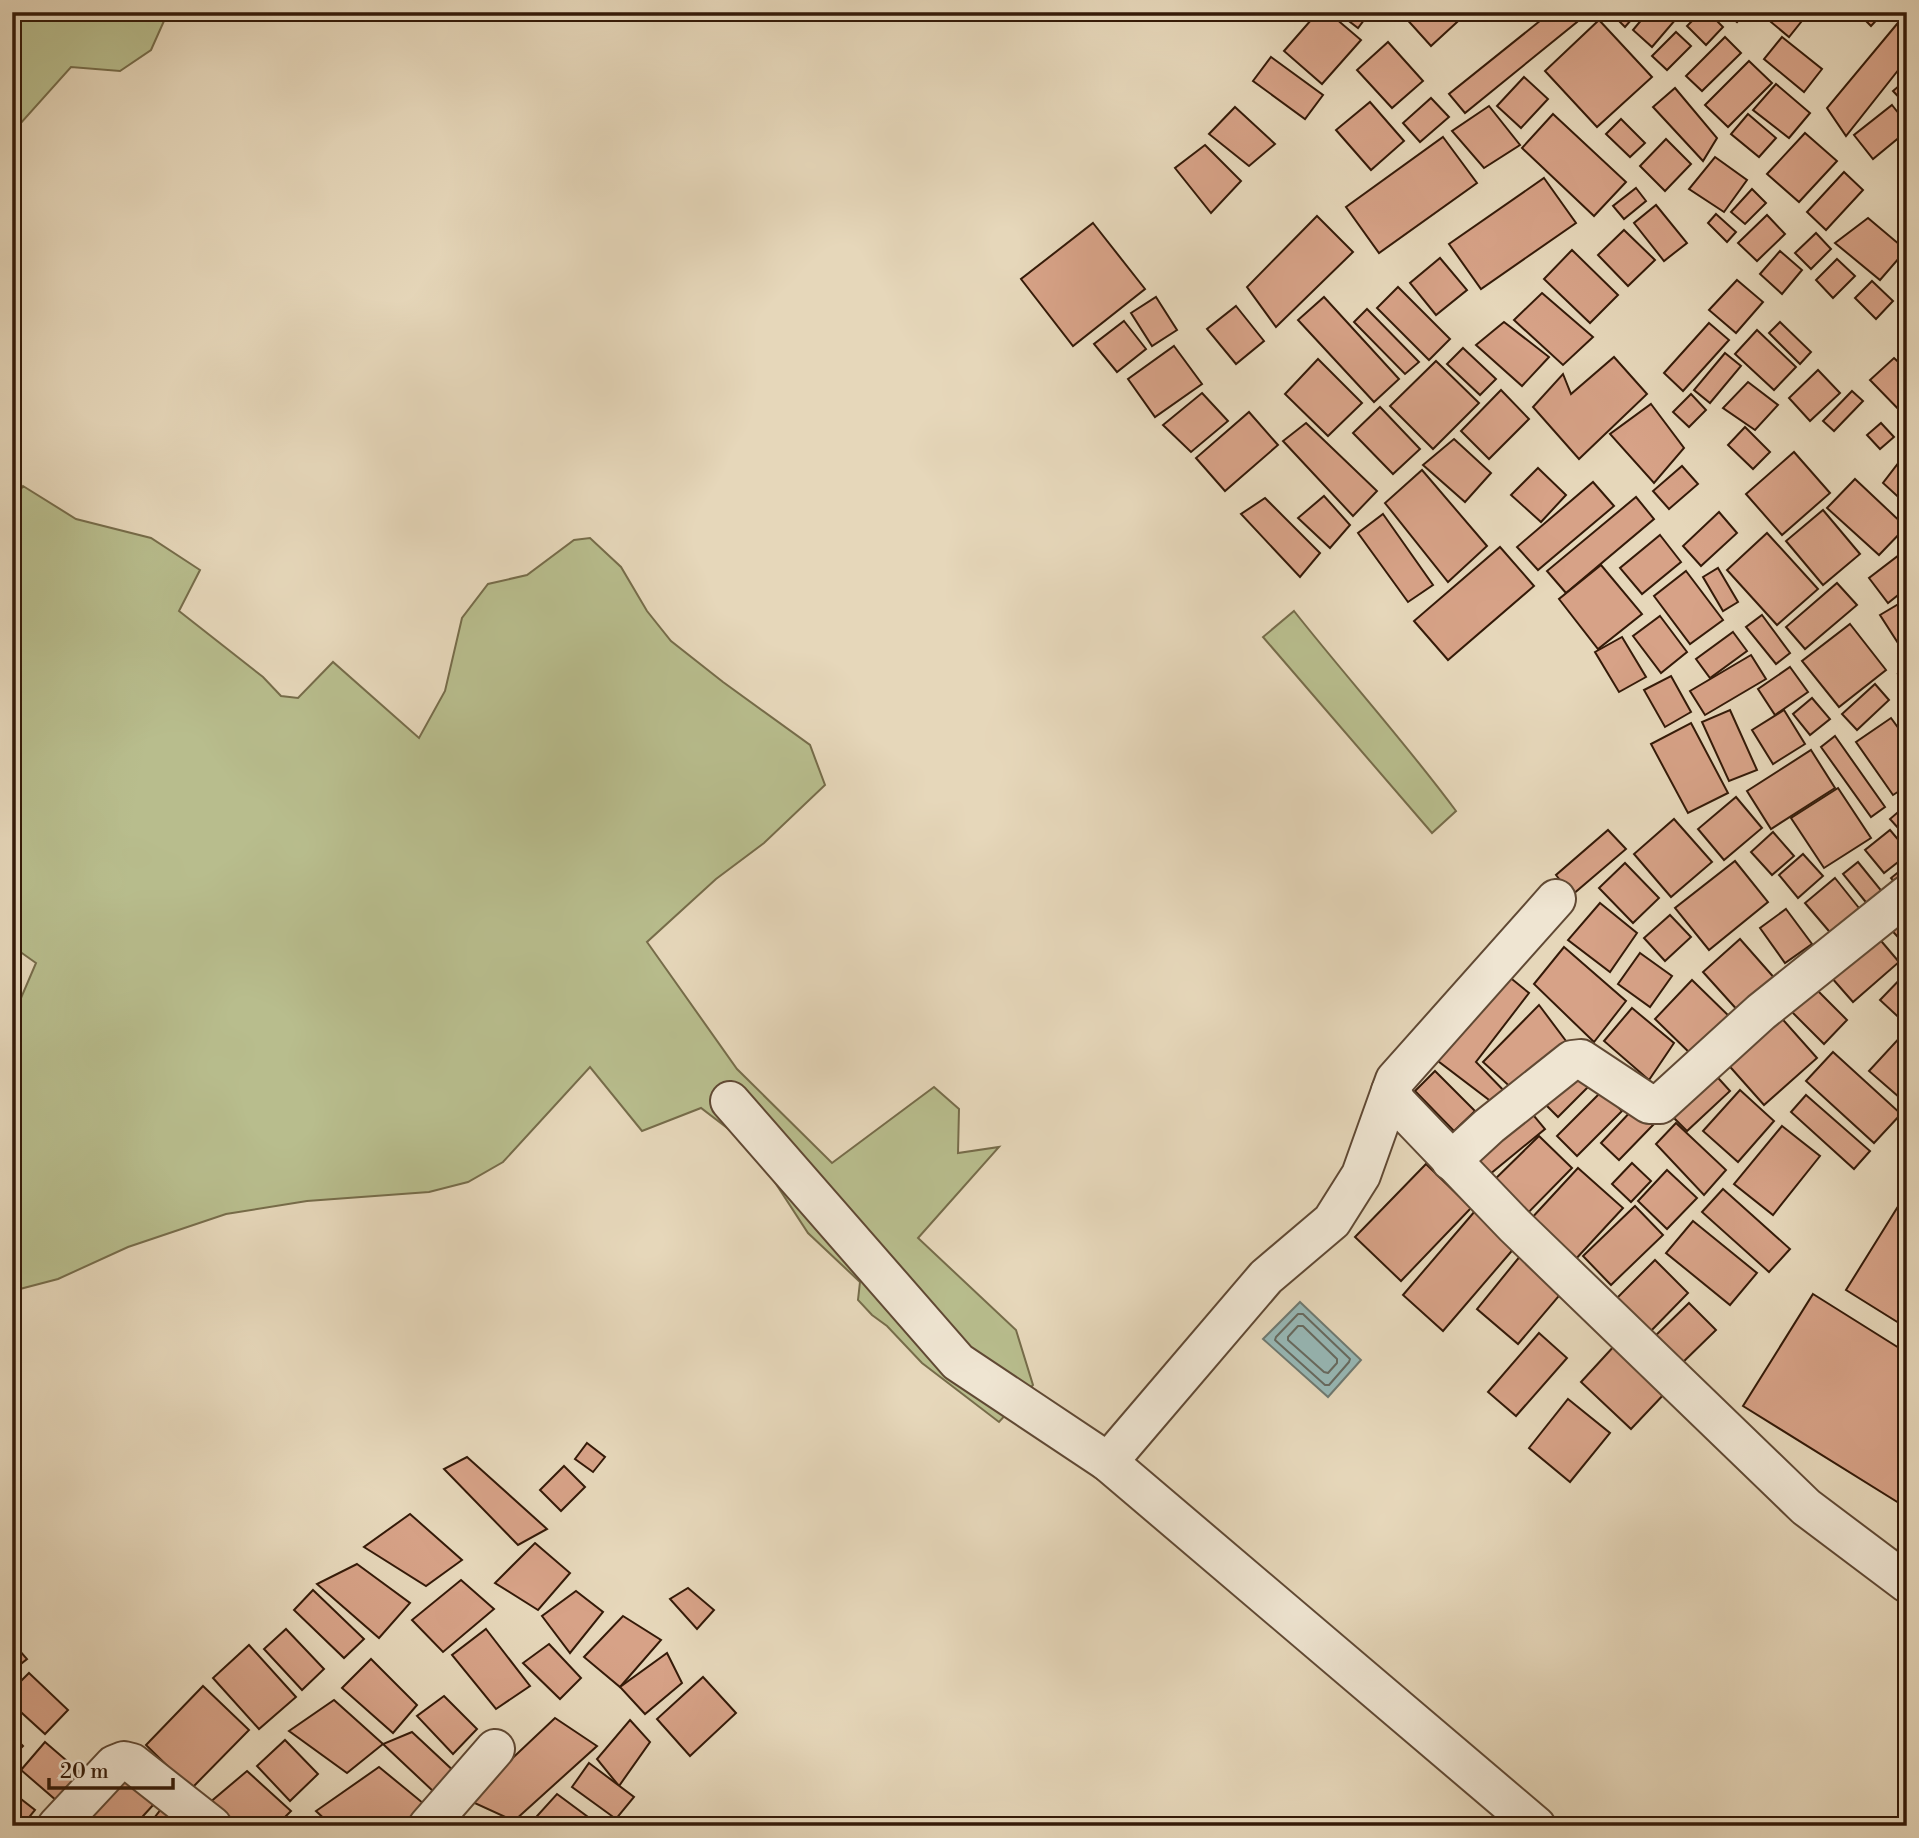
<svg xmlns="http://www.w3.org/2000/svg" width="1919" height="1838" font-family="'Libre Bodoni',serif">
<rect width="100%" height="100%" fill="#e6d7ba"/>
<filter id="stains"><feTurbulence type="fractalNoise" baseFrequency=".00286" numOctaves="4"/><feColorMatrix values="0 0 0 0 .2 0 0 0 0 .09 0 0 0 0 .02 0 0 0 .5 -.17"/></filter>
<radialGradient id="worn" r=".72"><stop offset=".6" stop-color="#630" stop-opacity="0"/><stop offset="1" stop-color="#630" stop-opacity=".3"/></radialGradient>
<g fill="#b8bd8d" stroke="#766c4a" stroke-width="2">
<polygon points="12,12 168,12 151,50 120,71 71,67 12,133"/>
<polygon points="23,486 76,519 151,538 200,570 179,611 263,677 281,696 298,698 333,662 419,738 445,691 462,618 488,584 527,575 574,540 590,538 621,567 647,611 671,641 723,682 810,745 825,785 764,843 716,879 647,942 737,1069 832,1163 934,1087 959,1109 958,1153 999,1147 918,1238 1016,1330 1033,1385 999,1422 922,1363 887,1326 872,1315 858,1300 860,1282 808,1233 752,1147 701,1108 642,1131 590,1067 503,1162 468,1182 429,1192 307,1201 226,1214 128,1247 58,1279 20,1289 12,1295 12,1019 36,963 12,946 12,503"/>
<path d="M1294,611C1347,678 1405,742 1456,811L1432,833L1263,637Z"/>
</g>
<polygon fill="#97b8b6" stroke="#6f7970" stroke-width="2" points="1300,1302 1361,1360 1328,1397 1263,1339"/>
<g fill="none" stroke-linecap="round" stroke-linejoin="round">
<g stroke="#66695f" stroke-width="2">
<polygon points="1298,1314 1303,1314 1350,1359 1349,1362 1329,1385 1325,1385 1275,1340 1276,1337"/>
<polygon points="1298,1326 1303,1326 1337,1359 1337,1363 1328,1373 1324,1372 1288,1340 1288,1337"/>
</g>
</g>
<g fill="#d7a287" stroke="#341a08" stroke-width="2">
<polygon points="1318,12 1328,12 1361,40 1322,84 1284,51"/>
<polygon points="1337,12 1370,12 1358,28"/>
<polygon points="1406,12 1468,12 1431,46 1403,15"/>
<polygon points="1551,12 1570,12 1577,22 1465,113 1449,94"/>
<polygon points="1610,12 1638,12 1625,27"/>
<polygon points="1648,12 1682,12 1652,47 1633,30"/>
<polygon points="1701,12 1708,12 1723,27 1706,45 1687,26"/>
<polygon points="1725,12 1746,12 1737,22"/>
<polygon points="1759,12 1809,12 1789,37"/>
<polygon points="1857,12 1884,12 1871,26"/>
<polygon points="1902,18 1907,22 1907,59 1846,136 1827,108"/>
<polygon points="1599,20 1652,77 1597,127 1545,71"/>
<polygon points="1676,32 1691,46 1667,70 1652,56"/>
<polygon points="1725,37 1741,53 1702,91 1686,76"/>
<polygon points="1782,37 1822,69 1804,92 1764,59"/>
<polygon points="1388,42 1423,81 1392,108 1357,70"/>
<polygon points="1271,57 1323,95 1305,119 1253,81"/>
<polygon points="1749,61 1772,83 1728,127 1705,105"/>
<polygon points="1524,77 1548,99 1521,128 1497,106"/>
<polygon points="1907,79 1907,106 1893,91"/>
<polygon points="1776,84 1810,113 1789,138 1753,110"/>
<polygon points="1675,88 1717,138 1703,161 1653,107"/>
<polygon points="1431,98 1449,117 1420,142 1403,123"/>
<polygon points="1370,102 1404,141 1371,170 1336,130"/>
<polygon points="1892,105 1907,124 1907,131 1873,159 1854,135"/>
<polygon points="1489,106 1520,145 1484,168 1452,131"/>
<polygon points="1235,107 1275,144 1249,166 1209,134"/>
<polygon points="1553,114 1626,182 1594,216 1522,148"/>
<polygon points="1748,114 1776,138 1759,157 1731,134"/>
<polygon points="1621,119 1645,143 1630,157 1606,134"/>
<polygon points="1805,133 1837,161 1799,202 1767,174"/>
<polygon points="1443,137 1477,183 1379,253 1346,207"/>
<polygon points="1666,139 1691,164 1665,191 1640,166"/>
<polygon points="1205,145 1241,181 1211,213 1175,168"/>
<polygon points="1715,157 1747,180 1724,212 1689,189"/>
<polygon points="1844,172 1863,190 1826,230 1807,212"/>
<polygon points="1544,178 1576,223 1481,289 1449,244"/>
<polygon points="1636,188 1646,201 1624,219 1613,206"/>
<polygon points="1752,189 1766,203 1745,224 1731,212"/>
<polygon points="1656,205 1687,243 1664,261 1634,223"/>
<polygon points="1716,214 1736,232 1727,242 1708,223"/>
<polygon points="1767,215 1785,234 1757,261 1738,243"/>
<polygon points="1317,216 1353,252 1276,327 1247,287"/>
<polygon points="1868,218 1906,250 1880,280 1835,243"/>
<polygon points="1093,223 1145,289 1073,346 1021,279"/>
<polygon points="1624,230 1655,260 1628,286 1598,255"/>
<polygon points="1816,233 1831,249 1811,269 1795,253"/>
<polygon points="1572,250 1618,295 1590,323 1544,279"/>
<polygon points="1780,251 1802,270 1782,294 1760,274"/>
<polygon points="1440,258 1467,290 1436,315 1410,283"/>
<polygon points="1837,259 1855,276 1833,298 1816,280"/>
<polygon points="1737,280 1763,302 1736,333 1709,310"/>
<polygon points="1872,281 1893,301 1876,319 1855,298"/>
<polygon points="1398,287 1450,339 1429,360 1377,308"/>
<polygon points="1542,293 1593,337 1563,365 1514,320"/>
<polygon points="1156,297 1177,330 1152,346 1131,313"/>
<polygon points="1324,297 1399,379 1374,402 1298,320"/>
<polygon points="1236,306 1264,341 1236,364 1207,329"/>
<polygon points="1367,309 1419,362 1405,374 1354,322"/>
<polygon points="1124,321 1146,349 1117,372 1094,344"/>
<polygon points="1504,322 1549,357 1522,386 1476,345"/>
<polygon points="1780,322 1811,352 1800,364 1769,333"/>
<polygon points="1709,323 1729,340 1683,391 1664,373"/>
<polygon points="1757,330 1796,367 1774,390 1735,354"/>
<polygon points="1174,346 1202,384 1155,417 1128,379"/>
<polygon points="1463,348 1496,379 1480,395 1447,364"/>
<polygon points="1725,353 1741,366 1710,403 1694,390"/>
<polygon points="1614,357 1647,394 1579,459 1533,407 1563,374 1571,394"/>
<polygon points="1894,358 1907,370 1907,418 1870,380"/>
<polygon points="1318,359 1362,403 1328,436 1285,394"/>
<polygon points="1436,361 1479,403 1433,449 1390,406"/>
<polygon points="1818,370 1840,393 1810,421 1789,398"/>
<polygon points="1748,382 1778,405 1755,430 1723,408"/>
<polygon points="1501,390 1529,419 1489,459 1461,431"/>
<polygon points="1852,391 1863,401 1834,431 1823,421"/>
<polygon points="1202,393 1228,421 1191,452 1163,425"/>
<polygon points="1691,394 1706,410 1689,427 1673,412"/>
<polygon points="1651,404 1684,448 1654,483 1610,434"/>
<polygon points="1380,407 1420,449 1393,474 1353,433"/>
<polygon points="1249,412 1278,445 1225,491 1196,458"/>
<polygon points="1306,423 1377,491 1353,516 1283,441"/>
<polygon points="1881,423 1894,437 1880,449 1867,435"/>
<polygon points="1745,427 1770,452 1753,469 1728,445"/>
<polygon points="1454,439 1491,473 1465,502 1423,465"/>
<polygon points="1794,452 1830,493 1782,535 1746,494"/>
<polygon points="1906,453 1907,454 1907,505 1883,483"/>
<polygon points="1682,466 1698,484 1669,509 1653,491"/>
<polygon points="1538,468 1566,495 1541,522 1511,495"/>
<polygon points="1422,470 1487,546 1448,582 1385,503"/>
<polygon points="1855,479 1906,527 1879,555 1827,508"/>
<polygon points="1593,482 1614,506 1538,570 1517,547"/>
<polygon points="1324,496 1350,525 1330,548 1298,518"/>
<polygon points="1636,497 1654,519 1566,593 1547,571"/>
<polygon points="1265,498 1320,553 1300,577 1241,514"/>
<polygon points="1823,510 1860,554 1823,585 1786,541"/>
<polygon points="1719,512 1737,533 1701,566 1683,546"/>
<polygon points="1383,514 1433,585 1408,602 1358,533"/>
<polygon points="1767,533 1818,589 1777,625 1727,570"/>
<polygon points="1660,535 1681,562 1642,594 1620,568"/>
<polygon points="1500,547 1534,586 1448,660 1414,621"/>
<polygon points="1903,552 1907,557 1907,588 1888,603 1869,578"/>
<polygon points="1601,565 1642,614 1598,649 1559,599"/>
<polygon points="1718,568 1738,602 1723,611 1703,577"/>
<polygon points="1686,571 1723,620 1690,644 1654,596"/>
<polygon points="1837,583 1857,605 1805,649 1786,627"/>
<polygon points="1907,599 1907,653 1905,654 1880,615"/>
<polygon points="1762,615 1790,653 1776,664 1746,627"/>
<polygon points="1660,616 1687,652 1661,673 1633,636"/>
<polygon points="1850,624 1886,670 1839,707 1802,661"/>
<polygon points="1733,632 1747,651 1710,678 1696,659"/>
<polygon points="1622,637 1646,677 1619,692 1595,652"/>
<polygon points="1751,655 1766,679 1705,715 1690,691"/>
<polygon points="1790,667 1808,692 1775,715 1758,689"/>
<polygon points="1907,667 1907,684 1898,674"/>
<polygon points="1671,676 1691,712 1665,727 1644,690"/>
<polygon points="1875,684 1889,700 1857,730 1842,714"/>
<polygon points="1812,698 1830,719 1810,735 1793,714"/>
<polygon points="1730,710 1757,770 1729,781 1702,722"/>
<polygon points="1784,710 1805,744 1773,764 1752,730"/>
<polygon points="1891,718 1907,740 1907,786 1893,795 1856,742"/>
<polygon points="1691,723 1728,793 1688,813 1651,744"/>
<polygon points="1835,736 1885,807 1871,817 1821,747"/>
<polygon points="1811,750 1835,788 1771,829 1747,791"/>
<polygon points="1838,788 1871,838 1824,868 1791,818"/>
<polygon points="1736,797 1762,828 1724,860 1698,829"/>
<polygon points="1905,806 1907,808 1907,838 1890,819"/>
<polygon points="1674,819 1712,862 1671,897 1634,854"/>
<polygon points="1608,830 1626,849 1572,895 1556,875"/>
<polygon points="1890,830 1907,850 1907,855 1884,873 1865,850"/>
<polygon points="1773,832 1794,856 1772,875 1751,852"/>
<polygon points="1803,854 1823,876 1798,898 1779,875"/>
<polygon points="1735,861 1768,902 1709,950 1675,908"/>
<polygon points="1858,862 1884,894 1869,906 1843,874"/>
<polygon points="1625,863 1659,898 1633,923 1599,888"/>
<polygon points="1907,865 1907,879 1898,886 1891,878"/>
<polygon points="1835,878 1863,913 1834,937 1805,903"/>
<polygon points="1600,903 1637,933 1610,972 1568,940"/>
<polygon points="1907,904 1907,947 1885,923"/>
<polygon points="1786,909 1812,944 1785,963 1760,928"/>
<polygon points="1670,915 1691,937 1665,961 1644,938"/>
<polygon points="1871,929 1899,962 1853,1002 1824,969"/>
<polygon points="1740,939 1777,981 1740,1013 1703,972"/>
<polygon points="1564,947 1626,1001 1594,1042 1534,984"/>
<polygon points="1640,953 1672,976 1650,1007 1618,984"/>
<polygon points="1502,971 1529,993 1476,1062 1509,1096 1501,1109 1434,1058"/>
<polygon points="1907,972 1907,1025 1880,1000"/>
<polygon points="1692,980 1734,1021 1696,1059 1655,1019"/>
<polygon points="1813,986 1847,1020 1824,1044 1790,1010"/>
<polygon points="1539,1005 1572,1049 1517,1093 1483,1062"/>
<polygon points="1632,1008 1674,1043 1649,1080 1604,1041"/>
<polygon points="1777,1013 1817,1058 1764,1105 1724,1060"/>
<polygon points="1903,1034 1907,1037 1907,1104 1869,1071"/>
<polygon points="1833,1052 1901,1114 1874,1143 1806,1081"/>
<polygon points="1578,1060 1597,1078 1558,1117 1537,1096"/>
<polygon points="1710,1069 1730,1091 1687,1131 1666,1110"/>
<polygon points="1435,1071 1475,1111 1454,1131 1415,1091"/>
<polygon points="1740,1090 1774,1121 1738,1162 1703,1131"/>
<polygon points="1602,1091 1622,1111 1577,1156 1557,1136"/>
<polygon points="1806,1095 1870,1151 1854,1169 1791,1112"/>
<polygon points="1524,1104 1545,1129 1484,1179 1464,1155"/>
<polygon points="1635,1107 1654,1124 1619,1160 1601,1143"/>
<polygon points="1676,1123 1726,1170 1704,1195 1656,1144"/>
<polygon points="1782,1126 1820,1156 1773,1215 1734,1184"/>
<polygon points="1539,1136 1572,1168 1520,1221 1487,1187"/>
<polygon points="1632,1163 1651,1181 1631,1202 1612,1184"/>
<polygon points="1426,1164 1471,1208 1401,1281 1355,1237"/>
<polygon points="1578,1168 1623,1208 1573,1262 1529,1221"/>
<polygon points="1667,1170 1697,1198 1667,1229 1638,1201"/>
<polygon points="1723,1189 1790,1249 1769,1272 1702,1212"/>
<polygon points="1907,1192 1907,1328 1846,1290"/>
<polygon points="1635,1206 1663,1235 1611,1285 1583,1256"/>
<polygon points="1475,1211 1516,1246 1443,1331 1403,1295"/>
<polygon points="1693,1221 1757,1273 1730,1305 1666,1253"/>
<polygon points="1521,1255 1564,1290 1518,1344 1477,1309"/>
<polygon points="1655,1260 1688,1293 1646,1336 1613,1302"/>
<polygon points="1813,1294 1907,1353 1907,1508 1743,1406"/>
<polygon points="1689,1303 1716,1330 1678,1367 1651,1340"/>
<polygon points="1539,1333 1567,1358 1516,1416 1488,1392"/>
<polygon points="1616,1344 1667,1391 1631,1429 1581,1382"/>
<polygon points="1568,1399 1610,1433 1570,1482 1529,1448"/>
<polygon points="587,1443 605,1457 593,1472 575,1459"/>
<polygon points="467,1457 547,1529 518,1545 444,1469"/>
<polygon points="564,1466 585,1487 561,1511 540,1490"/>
<polygon points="410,1514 462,1560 426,1586 364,1547"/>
<polygon points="1907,1535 1907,1569 1891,1559"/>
<polygon points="535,1543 570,1573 538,1610 495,1583"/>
<polygon points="357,1564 410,1603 379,1638 317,1584"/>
<polygon points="461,1580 494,1609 443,1652 412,1620"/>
<polygon points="688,1588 714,1610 697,1629 670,1599"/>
<polygon points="313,1590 364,1639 344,1658 294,1610"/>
<polygon points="576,1591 603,1612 570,1653 542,1616"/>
<polygon points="623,1616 661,1640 620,1687 584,1657"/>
<polygon points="286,1629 324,1669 302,1690 264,1649"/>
<polygon points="486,1629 530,1686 496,1709 452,1655"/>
<polygon points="12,1642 27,1659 12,1671"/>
<polygon points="549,1644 581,1678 560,1699 523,1663"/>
<polygon points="249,1645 296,1697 259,1729 213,1678"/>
<polygon points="667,1653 682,1683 645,1714 620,1687"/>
<polygon points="371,1659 417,1705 393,1733 342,1688"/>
<polygon points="29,1673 68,1710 45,1734 12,1704 12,1690"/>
<polygon points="703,1677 736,1713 690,1756 657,1719"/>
<polygon points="203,1686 249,1730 191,1789 146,1745"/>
<polygon points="444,1696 477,1729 453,1754 417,1716"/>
<polygon points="334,1700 383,1744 347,1773 289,1731"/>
<polygon points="555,1718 597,1746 514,1821 468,1800"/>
<polygon points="630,1720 650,1742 619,1786 597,1759"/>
<polygon points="412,1732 459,1776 435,1793 383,1744"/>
<polygon points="12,1735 23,1746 12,1757"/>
<polygon points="285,1740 318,1774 290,1801 257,1766"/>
<polygon points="45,1742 81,1773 57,1801 21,1770"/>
<polygon points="589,1763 634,1797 616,1819 572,1787"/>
<polygon points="379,1767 429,1808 413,1826 332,1826 316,1811"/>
<polygon points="247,1771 291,1811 276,1826 238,1826 208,1804"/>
<polygon points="124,1777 154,1804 134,1826 82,1826"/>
<polygon points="12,1792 35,1810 22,1826 12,1826"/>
<polygon points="557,1794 588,1817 581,1826 528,1826"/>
<polygon points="165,1804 192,1826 148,1826"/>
<polygon points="466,1819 475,1826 461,1826"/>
</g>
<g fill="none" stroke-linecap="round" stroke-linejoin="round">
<defs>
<g id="minor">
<polyline points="1556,899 1395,1080 1391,1091 1397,1103 1515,1226 1806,1507 1907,1583"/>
<polyline points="730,1101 958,1362 1108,1462 1536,1826"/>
<polyline points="1451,1161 1489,1126 1572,1060 1581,1059 1649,1104 1660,1104 1761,1012 1907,895"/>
<polyline points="1108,1462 1266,1277 1332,1221 1361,1175 1391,1091"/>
<polyline points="57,1826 114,1765 124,1761 132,1763 212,1826"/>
<polyline points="428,1826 495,1749"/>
</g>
</defs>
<use href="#minor" stroke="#604934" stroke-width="42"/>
<use href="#minor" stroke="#efe5d2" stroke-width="38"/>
</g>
<rect width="1919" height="1838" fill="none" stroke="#e6d7ba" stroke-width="42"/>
<rect x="14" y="14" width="1891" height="1810" fill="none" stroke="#341a08" stroke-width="3.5"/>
<rect x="21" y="21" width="1877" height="1796" fill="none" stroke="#341a08" stroke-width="2"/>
<path d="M49 1778v10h124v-10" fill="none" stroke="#341a08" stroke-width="3.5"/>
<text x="60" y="1778" font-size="21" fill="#341a08" stroke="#efe5d2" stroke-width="5" paint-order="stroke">20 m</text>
<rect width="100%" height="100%" filter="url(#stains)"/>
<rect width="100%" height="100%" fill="url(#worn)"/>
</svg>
